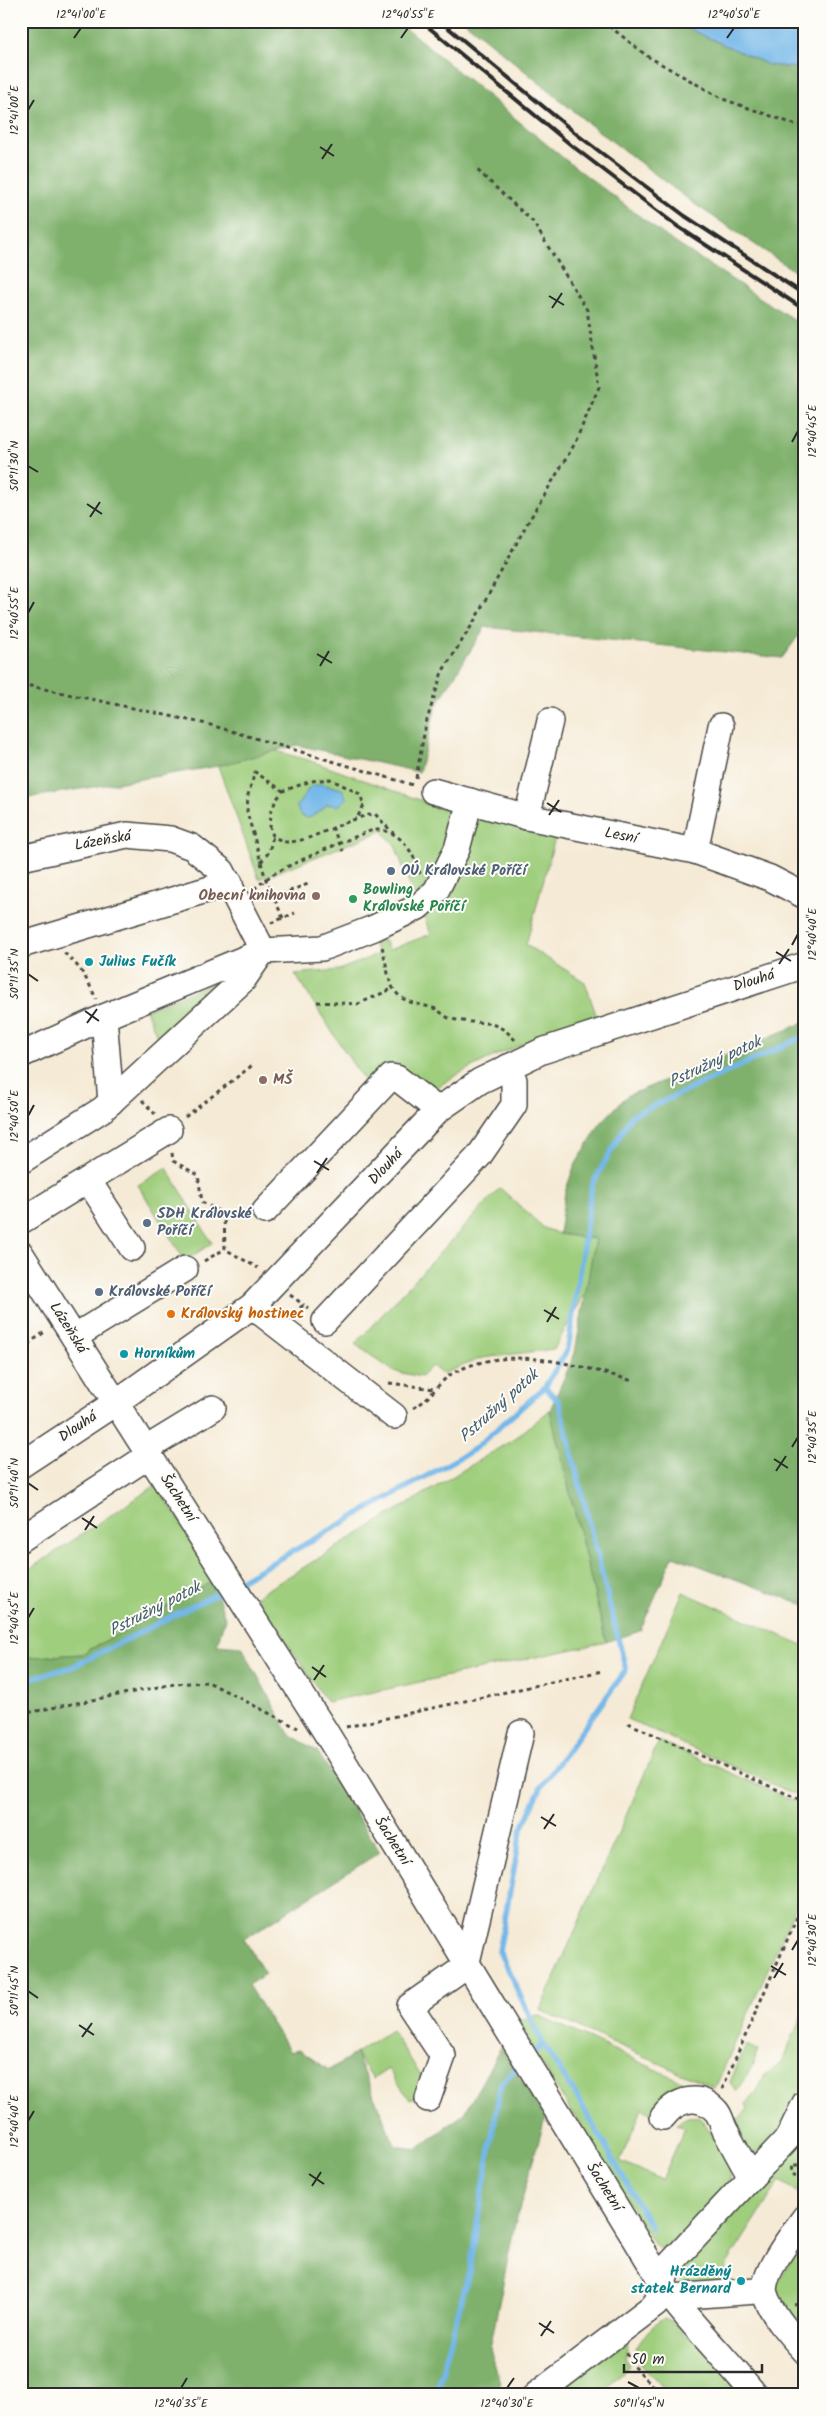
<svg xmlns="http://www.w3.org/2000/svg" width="826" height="2416" font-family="Kalam,sans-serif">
<rect width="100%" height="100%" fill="#fdfcf7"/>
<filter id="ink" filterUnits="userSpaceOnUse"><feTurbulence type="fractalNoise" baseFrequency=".02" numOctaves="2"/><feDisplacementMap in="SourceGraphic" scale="10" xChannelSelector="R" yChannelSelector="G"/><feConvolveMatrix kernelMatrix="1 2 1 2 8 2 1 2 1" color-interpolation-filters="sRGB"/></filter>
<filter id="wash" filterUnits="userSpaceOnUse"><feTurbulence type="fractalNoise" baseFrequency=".0096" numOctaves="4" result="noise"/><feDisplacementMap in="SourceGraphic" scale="20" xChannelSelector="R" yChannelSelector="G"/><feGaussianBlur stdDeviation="1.12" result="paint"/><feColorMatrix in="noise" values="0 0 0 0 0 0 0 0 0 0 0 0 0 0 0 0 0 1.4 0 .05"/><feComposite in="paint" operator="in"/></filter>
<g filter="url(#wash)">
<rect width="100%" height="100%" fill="#f5ead5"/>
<g fill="#9fce7d" stroke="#657c54">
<polygon points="200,730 308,760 456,813 437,877 415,900 395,845 382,831 259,879 218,766"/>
<path d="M476,818L556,834L526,945L585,982L597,1018C539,1038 479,1057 429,1093L396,1063L371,1089L358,1072L295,974L339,970L378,954L374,944L384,940L389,950L431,934L423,915Z"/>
<polygon points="215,982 215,987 160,1043 146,1010"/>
<polygon points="167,1168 212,1243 185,1261 138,1185"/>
<polygon points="500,1188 544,1228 559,1234 595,1239 586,1292 554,1349 482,1358 442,1374 432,1366 421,1377 393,1371 355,1344"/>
<polygon points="550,1410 606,1642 327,1702 255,1597 514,1439"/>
<polygon points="156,1485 218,1579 82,1654 21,1658 21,1613 30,1608 21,1590 21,1575"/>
<polygon points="683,1592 805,1646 805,1799 627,1719"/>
<polygon points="659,1741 805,1806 805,1886 715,2088 540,2010"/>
<path d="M805,2008V2089C796,2116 778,2134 758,2153C745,2154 741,2139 735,2130L740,2127L739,2118L748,2109L746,2104L757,2092L765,2075L782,2062Z"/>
<path d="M538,2015L698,2089C676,2086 668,2098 657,2115L642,2109L620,2161L662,2180L685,2127L677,2124C683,2118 691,2114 699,2118C707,2122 726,2159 729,2169C731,2172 730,2176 730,2180L670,2250L660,2249L655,2245L515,2021Z"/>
<polygon points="391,2030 429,2087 410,2100 388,2069 373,2079 356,2053"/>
<polygon points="746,2045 759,2051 748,2074 736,2091 730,2082"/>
<polygon points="805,2134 805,2196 780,2181 725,2267 726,2288 683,2287 680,2282 681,2267 803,2139"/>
<polygon points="805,2238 805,2334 777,2296 776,2284"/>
<path d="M664,2318L673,2322L687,2338L692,2334L742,2395H670L633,2355C639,2339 650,2327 664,2318Z"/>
<polygon points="624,2340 628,2344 625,2358 629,2366 599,2395 549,2395"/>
</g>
<g fill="#7fb16c" stroke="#556e4c">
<polygon points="21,21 397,21 562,157 668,238 805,327 805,627 782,658 485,627 436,706 419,772 297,745 218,766 21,799"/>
<polygon points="464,21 672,21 769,65 805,69 805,278 693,203 588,123"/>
<polygon points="805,1022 805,1605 673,1556 640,1631 606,1642 550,1410 575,1353 595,1239 559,1234 565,1192 574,1167 600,1124 627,1096"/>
<polygon points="213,1581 225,1618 217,1645 242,1647 289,1734 317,1751 380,1852 244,1939 265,1974 248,1985 290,2052 299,2050 329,2070 356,2053 395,2146 417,2149 465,2113 501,2047 545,2118 514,2228 490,2348 500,2383 486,2395 21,2395 21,1658 82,1654"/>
</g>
<g fill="#73b7e9" stroke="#4f718a">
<polygon points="672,21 805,21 805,69 769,65"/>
<path d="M321,784L342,789L347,799L338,806L327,804L322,810L309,818C301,817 298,814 297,806L310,787Z"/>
</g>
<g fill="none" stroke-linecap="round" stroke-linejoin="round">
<g stroke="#73b7e9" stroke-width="5.5">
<polyline points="236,1583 473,1450 545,1387 568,1348 592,1185 631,1116 805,1036"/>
<polyline points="21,1681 72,1667 226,1589"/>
<polyline points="543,2044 579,2100 652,2228"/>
<polyline points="531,2055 543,2044 499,1951 521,1831 541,1787 626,1670 559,1402 545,1387"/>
<polyline points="805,2271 803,2281 805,2289"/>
<polyline points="436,2395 470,2268 501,2083 522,2063"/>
</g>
</g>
</g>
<g filter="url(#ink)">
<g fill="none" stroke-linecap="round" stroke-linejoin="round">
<defs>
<g id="minor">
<polyline points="433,791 527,817 695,851 770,878 805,896"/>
<polyline points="527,817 550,721"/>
<polyline points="695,851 721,726"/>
<polyline points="21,858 127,835 170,839 192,847 222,871 263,951"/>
<polyline points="21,945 230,883"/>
<polyline points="104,1017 111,1102"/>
<polyline points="21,1055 104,1017 263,951 322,948 374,928 418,907 436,891 457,849 470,801"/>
<polyline points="21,1161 103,1109 243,980 263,951"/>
<polyline points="88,1180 132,1248"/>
<polyline points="265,1211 391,1077 397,1078 438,1110"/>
<polyline points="21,1221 169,1130"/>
<path d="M21,1254L325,1731L671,2297C697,2331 728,2361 755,2395"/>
<polyline points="252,1306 394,1416"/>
<polyline points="325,1321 479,1156 514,1105 514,1080 508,1067"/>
<polyline points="74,1337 185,1269"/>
<polyline points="146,1449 213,1408"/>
<polyline points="21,1465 115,1403 252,1306 438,1110 480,1081 542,1051 805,965"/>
<polyline points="21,1539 150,1455"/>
<polyline points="467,1962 521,1733"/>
<polyline points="428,2099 443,2056 410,2006 468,1965"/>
<path d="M663,2117C676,2100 699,2092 716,2111C721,2116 722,2126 726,2132C734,2147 742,2162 751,2177"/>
<path d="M805,2217C794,2232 760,2276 765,2294C771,2314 791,2336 805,2351"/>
<polyline points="671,2297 757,2291 764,2293"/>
<polyline points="536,2395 656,2304 669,2265 788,2138 805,2103"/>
</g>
</defs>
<use href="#minor" stroke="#494844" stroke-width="28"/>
<g stroke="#494844" stroke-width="3" stroke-dasharray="4 4" stroke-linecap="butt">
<polyline points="603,21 647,56 723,99 805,128"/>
<polyline points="21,684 207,724 413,785"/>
<polyline points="416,778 426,723 442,672 472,625 527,524 574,445 599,387 587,310 533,222 475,168"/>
<path d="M358,816L364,805L360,794L330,779L311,781L283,791L276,800L271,812L270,827L273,836C277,838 282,842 287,842C313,842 345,818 375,814L394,834"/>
<polyline points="332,827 343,851"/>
<polyline points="261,862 269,852 273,836"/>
<path d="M254,889C260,884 266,879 272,875C281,868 366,831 374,830C400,828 414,853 420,874"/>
<polyline points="274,897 308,884"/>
<polyline points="283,918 266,880 247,812 248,795 255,772 283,791"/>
<polyline points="271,923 295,913"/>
<path d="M382,947C386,960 387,976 393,988C402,1004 418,1003 433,1008C440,1010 445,1018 452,1019C480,1026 494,1016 515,1040"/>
<path d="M64,953C79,964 89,982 96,999"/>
<polyline points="317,1002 358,1004 394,988"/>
<polyline points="142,1100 155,1114"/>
<polyline points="185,1117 254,1064"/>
<polyline points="172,1153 173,1161 198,1175 202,1202 224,1214 225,1249 258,1268"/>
<polyline points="224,1214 246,1212"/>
<polyline points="204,1261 225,1249"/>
<polyline points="290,1295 304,1305"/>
<polyline points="293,1312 304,1305 308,1308"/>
<polyline points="21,1349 46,1331"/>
<polyline points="389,1383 435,1389"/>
<path d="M413,1408C429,1401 438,1382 453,1373C510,1343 577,1365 633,1381"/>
<polyline points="21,1714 174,1684 208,1682 298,1728"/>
<polyline points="628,1723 805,1802"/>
<polyline points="346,1727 602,1671"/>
<polyline points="804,1993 805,1993"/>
<polyline points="724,2089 723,2087 805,1899"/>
<polyline points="804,2176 793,2175 791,2172 792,2165 801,2165 804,2169 805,2177"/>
<polyline points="794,2305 805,2303"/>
<polyline points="627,2353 629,2361 662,2395"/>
</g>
<use href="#minor" stroke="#fff" stroke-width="25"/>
<g stroke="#2b2b2b" stroke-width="4">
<polyline points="421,21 571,145 677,226 805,310"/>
<polyline points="440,21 579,136 685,216 805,295"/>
</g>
</g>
</g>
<path fill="none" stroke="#2b2b2b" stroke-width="2" d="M74,38L81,28M401,38L408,28M727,38L734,28M28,110L34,100M320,147L334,156M322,159L332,144M549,296L564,305M552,308L562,293M792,442L798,431M28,466L38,472M87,504L102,514M90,517L100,502M28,613L34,602M317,654L332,663M320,666L329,651M547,803L561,812M549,815L559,800M792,945L798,934M776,952L791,961M779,964L789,949M28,974L38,981M85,1011L99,1021M87,1023L97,1009M28,1116L34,1105M314,1161L329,1170M317,1173L327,1158M544,1310L559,1319M547,1322L556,1307M792,1447L798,1437M774,1459L788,1468M776,1471L786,1456M28,1483L38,1490M82,1518L97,1528M85,1530L94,1516M28,1618L34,1608M312,1667L326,1677M314,1680L324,1665M541,1817L556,1826M544,1829L554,1814M792,1950L798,1940M771,1966L786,1975M774,1978L783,1963M28,1991L38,1998M79,2025L94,2035M82,2037L92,2023M28,2121L34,2111M309,2174L324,2184M312,2186L321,2172M539,2323L554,2333M541,2336L551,2321M628,2382L639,2388M181,2388L187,2378M507,2388L514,2378"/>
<g fill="#5c6f8a" stroke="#fdfcf7" stroke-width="2">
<circle cx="391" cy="871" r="5"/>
<circle cx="147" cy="1223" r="5"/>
<circle cx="99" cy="1292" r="5"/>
</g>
<g fill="#8d6e63" stroke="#fdfcf7" stroke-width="2">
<circle cx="316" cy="896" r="5"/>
<circle cx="263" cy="1080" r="5"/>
</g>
<circle fill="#2e9e5b" stroke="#fdfcf7" stroke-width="2" cx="353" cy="899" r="5"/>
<g fill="#0f9aa8" stroke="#fdfcf7" stroke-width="2">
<circle cx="89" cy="962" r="5"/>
<circle cx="124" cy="1354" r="5"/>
<circle cx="741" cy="2281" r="5"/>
</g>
<circle fill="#e8710a" stroke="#fdfcf7" stroke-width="2" cx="171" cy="1314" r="5"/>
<g text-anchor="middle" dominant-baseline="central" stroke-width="4" stroke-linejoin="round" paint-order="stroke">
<g font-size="15" fill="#2b2b2b" stroke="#fdfcf7">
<text transform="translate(621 836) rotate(11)">Lesní</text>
<text transform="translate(103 841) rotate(-10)">Lázeňská</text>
<text transform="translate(754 981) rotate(-18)">Dlouhá</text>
<text transform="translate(386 1167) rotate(-47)">Dlouhá</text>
<text transform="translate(68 1328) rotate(58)">Lázeňská</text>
<text transform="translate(78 1427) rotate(-34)">Dlouhá</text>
<text transform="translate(178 1498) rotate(57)">Šachetní</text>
<text transform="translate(392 1841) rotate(58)">Šachetní</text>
<text transform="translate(604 2187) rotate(58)">Šachetní</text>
</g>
<g font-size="15" font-weight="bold" fill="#4e5e75" stroke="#fdfcf7" text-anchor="start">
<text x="401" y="871">OÚ Královské Poříčí</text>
<text x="157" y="1214">SDH Královské<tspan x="157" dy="17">Poříčí</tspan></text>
<text x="109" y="1292">Královské Poříčí</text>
</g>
<g font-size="15" font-weight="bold" fill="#27864d" stroke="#fdfcf7" text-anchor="start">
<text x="363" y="890">Bowling<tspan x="363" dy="17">Královské Poříčí</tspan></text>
</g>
<g font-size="15" font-weight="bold" fill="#785e54" stroke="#fdfcf7" text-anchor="end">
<text x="306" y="896">Obecní knihovna</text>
<text x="273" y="1080" text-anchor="start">MŠ</text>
</g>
<g font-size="15" font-weight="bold" fill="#0d838f" stroke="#fdfcf7" text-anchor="start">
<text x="99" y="962">Julius Fučík</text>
<text x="134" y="1354">Horníkům</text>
<text x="731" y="2272" text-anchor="end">Hrázděný<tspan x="731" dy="17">statek Bernard</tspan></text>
</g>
<g font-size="15" font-weight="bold" fill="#c56008" stroke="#fdfcf7" text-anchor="start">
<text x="181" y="1314">Královský hostinec</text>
</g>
<g font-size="16" font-style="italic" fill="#445c6e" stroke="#fdfcf7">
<text transform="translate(715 1062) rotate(-25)">Pstružný potok</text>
<text transform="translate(499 1406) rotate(-42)">Pstružný potok</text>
<text transform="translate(155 1609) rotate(-27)">Pstružný potok</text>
</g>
</g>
<rect width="826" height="2416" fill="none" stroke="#fdfcf7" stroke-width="55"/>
<path d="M624 2364v8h138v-8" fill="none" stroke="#2b2b2b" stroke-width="2.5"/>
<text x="631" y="2364" font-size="15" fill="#2b2b2b" stroke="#fdfcf7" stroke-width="4" paint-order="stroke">50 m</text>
<rect x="28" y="28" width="770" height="2360" fill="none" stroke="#2b2b2b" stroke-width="2"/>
<g font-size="12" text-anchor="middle" fill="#2b2b2b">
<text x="81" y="18">12°41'00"E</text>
<text x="408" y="18">12°40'55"E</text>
<text x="734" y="18">12°40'50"E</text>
<text transform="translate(14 110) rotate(-90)" y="4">12°41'00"E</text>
<text transform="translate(812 431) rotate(-90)" y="4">12°40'45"E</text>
<text transform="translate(14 466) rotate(-90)" y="4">50°11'30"N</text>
<text transform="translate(14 613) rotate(-90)" y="4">12°40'55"E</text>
<text transform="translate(812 934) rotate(-90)" y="4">12°40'40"E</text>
<text transform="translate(14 974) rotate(-90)" y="4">50°11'35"N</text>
<text transform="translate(14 1116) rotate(-90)" y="4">12°40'50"E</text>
<text transform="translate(812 1437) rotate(-90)" y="4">12°40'35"E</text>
<text transform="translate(14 1483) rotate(-90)" y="4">50°11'40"N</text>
<text transform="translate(14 1618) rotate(-90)" y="4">12°40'45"E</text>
<text transform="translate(812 1940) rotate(-90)" y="4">12°40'30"E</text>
<text transform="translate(14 1991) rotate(-90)" y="4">50°11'45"N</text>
<text transform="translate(14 2121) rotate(-90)" y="4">12°40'40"E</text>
<text x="181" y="2407">12°40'35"E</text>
<text x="507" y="2407">12°40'30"E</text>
<text x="639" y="2407">50°11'45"N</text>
</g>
</svg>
